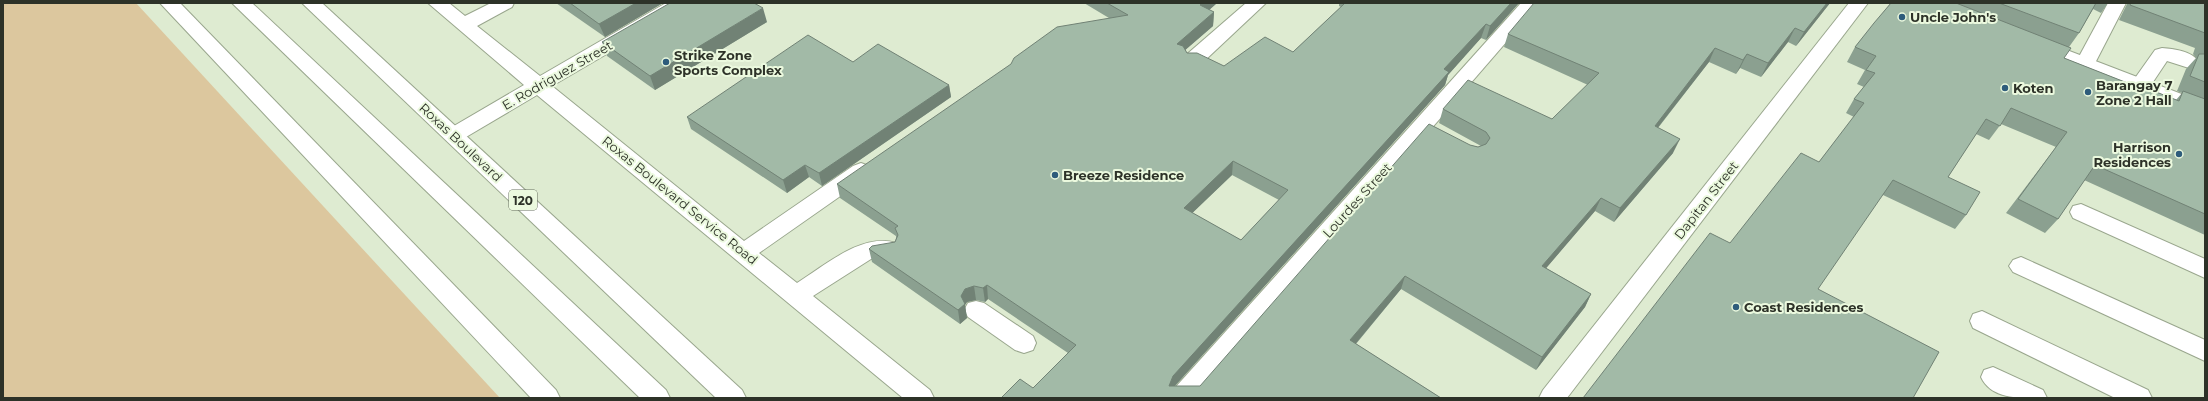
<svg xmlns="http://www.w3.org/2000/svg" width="2208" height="401" font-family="Montserrat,sans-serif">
<rect width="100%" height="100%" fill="#deebd1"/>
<polygon fill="#dcc79e" points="3,3 136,3 500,398 3,398"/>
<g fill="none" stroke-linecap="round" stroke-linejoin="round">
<defs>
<g id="minor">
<path d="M428,3H449L465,16L491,3H514L512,7L477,26L540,76L666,3H689L687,7L552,86L744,241L853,166L861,163L869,166L872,171L869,176L759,253L797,283C824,266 863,232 896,243L899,249L896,255L871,259L813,296L930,390L934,398H903L537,95L461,140L454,142L447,140L444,135L447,130L524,85Z"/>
<polygon points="1246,3 1266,3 1200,65 1193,66 1186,65 1183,60 1186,55"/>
<polygon points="1521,3 1540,3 1198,398 1169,398 1173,390"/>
<polygon points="1849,3 1868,3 1567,398 1539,398 1543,390"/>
<polygon points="2108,3 2126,3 2092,69 2085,70 2078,69 2075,64"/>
<path d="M2162,48C2174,49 2192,51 2199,62L2196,67L2189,68L2167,61L2147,91L2140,93L2133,91L2130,86L2133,81L2155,50Z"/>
<polygon points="2081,204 2205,259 2205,278 2073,218 2070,212 2073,206"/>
<polygon points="2021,257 2205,340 2205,361 2013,272 2009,266 2013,260"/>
<polygon points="976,301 984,303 1033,336 1036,343 1033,350 1024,353 1015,350 968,317 964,310 968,303"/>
<polygon points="1982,311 2148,390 2152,398 2115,398 1973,328 1970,321 1973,314"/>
<path d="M1993,367L2043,390L2047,398C2024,398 1992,401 1981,377L1984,370Z"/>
</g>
<g id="major">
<polygon points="160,3 180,3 556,390 560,398 531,398"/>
<polygon points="2038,39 2205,103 2205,118 2031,49 2028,45 2031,41"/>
</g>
<g id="highway">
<polygon points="232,3 252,3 666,390 670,398 640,398"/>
<polygon points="302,3 322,3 742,390 746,398 716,398"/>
</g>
</defs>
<use href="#minor" stroke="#99a68d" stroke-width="2"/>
<use href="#major" stroke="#99a68d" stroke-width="2"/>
<use href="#highway" stroke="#99a68d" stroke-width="2"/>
<use href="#minor" fill="#fff" fill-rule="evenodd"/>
<use href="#major" fill="#fff" fill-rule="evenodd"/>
<use href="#highway" fill="#fff" fill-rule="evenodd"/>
</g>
<g fill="#8ba090" fill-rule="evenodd">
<polygon points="556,3 663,3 605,37"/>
<path d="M1084,3H1217L1209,10L1214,12L1213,26L1185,50L1187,53L1224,66L1293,52L1341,7L1339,6V3H1519L1486,40L1481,38L1448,75L1445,85L1175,386H1200L1470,145L1478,147L1481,146L1439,123L1443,109L1552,119L1588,85L1504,47L1508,34L1830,3L1796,46L1788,42L1761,77L1740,68L1736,74L1709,62L1658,128L1673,153L1614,222L1595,211L1546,268L1591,294L1585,307L1536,370L1401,289L1356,344L1441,398L1033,388L1068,353L988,299L985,302L976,300L967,302L965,305L967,318L960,324L872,262L869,249L895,242L896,238V236L840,198L837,184L1109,18ZM1232,175L1279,200L1241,240L1192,213Z"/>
<polygon points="1891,3 2108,3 2101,13 2093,9 2079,33 2069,47 2064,58 2130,84 2131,82 2176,100 2182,93 2177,91 2186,69 2196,58 2193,54 2195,48 2119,20 2127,4 2127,3 2205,3 2205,235 2084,180 2058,219 2045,233 2006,213 2056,147 2001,124 1989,140 1976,134 1948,177 1966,215 1955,229 1883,195 1730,243 1819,162 1854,117 1846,113 1854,99 1864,87 1857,84 1865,70 1847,62 1855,47"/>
<polygon points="767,22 655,90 607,56 602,42"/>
<polygon points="853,62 949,85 951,97 822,186 809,177 787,193 691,129 687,117"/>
</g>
<g fill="#718275">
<polygon points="636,3 663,3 605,37 599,24"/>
<polygon points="1202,3 1217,3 1199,19 1200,5"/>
<polygon points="1511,3 1519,3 1486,40 1490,26"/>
<polygon points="1827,3 1830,3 1796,46 1804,32"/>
<polygon points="763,8 767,22 655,90 650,76"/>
<polygon points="1214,12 1213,26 1176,58 1177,44"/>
<polygon points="1486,24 1481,38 1448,75 1445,85 1172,389 1169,386 1173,376 1444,69"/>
<polygon points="1795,28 1788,42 1761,77 1768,63"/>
<polygon points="1715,48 1709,62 1648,140 1655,126"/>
<polygon points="1747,54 1740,68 1736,74 1743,60"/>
<polygon points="949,85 951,97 822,186 819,173"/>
<polygon points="1680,139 1673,153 1614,222 1620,208"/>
<polygon points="1233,161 1232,175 1183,222 1184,208"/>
<polygon points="805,165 809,177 787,193 783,180"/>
<polygon points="1601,198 1595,211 1536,280 1542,266"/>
<polygon points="1405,276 1401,289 1347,354 1350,340"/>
<polygon points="987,285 988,299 985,302 983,288"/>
<polygon points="974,286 976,300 967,302 965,305 967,318 960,324 958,310 961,296 965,289"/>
<polygon points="1591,294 1585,307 1536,370 1542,357"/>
</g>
<g fill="#a2baa7" stroke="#718275" fill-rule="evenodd">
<polygon points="570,3 636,3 599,24"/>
<polygon points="670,3 754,3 763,8 650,76 602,42"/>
<path d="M1107,3H1202L1200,5L1214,12L1177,44L1183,46L1187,53H1197L1224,66L1265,37L1293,52L1345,3H1511L1490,26L1486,24L1444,69L1449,72L1173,376L1169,386H1200L1429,124L1470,145L1478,147L1486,144L1490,138L1486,132L1443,109L1468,80L1552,119L1599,73L1508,34L1534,3H1827L1804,32L1795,28L1768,63L1747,54L1743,60L1715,48L1655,126L1680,139L1620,208L1601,198L1542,266L1591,294L1542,357L1405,276L1350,340L1441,398H1001L1020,379L1033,388L1076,345L987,285L983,288L974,286L965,289L961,296L965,304L958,310L869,249L872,246L895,242L898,235L895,228L898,226L837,184L1011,64L1014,58L1057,27L1128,15ZM1233,161L1288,190L1241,240L1184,208Z"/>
<polygon points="1891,3 1956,3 2071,48 2064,58 2130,84 2131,82 2179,101 2183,91 2205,99 2205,214 2095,165 2058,219 2018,199 2067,132 2011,108 2000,126 1986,119 1948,177 1980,192 1966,215 1893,180 1818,289 1939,352 1913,398 1583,398 1710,233 1730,243 1801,153 1819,162 1864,103 1854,99 1875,73 1866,70 1876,56 1855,47 1874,23"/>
<polygon points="1999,3 2096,3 2079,33"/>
<polygon points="2131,3 2205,3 2205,33 2130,5"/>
<polygon points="808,35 853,62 878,44 949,85 819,173 805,165 783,180 687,117"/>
<polygon points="2199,54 2205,54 2205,82 2190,76"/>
</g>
<g fill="#2e5c7b" stroke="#ebf9de" stroke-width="1.5">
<circle cx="1902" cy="17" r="4"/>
<circle cx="666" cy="62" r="4"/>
<circle cx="2005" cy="88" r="4"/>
<circle cx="2088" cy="92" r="4"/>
<circle cx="2179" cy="154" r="4"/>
<circle cx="1055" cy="175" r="4"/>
<circle cx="1736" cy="307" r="4"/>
</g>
<g text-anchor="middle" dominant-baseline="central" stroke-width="4" stroke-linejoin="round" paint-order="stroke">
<rect fill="#ebf9de" stroke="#666e5f" stroke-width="1" x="509" y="190" width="28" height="20" rx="3"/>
<g font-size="12" font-weight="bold" fill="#2d3228">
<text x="523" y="200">120</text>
</g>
<g font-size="13" font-weight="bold" fill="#2d3228" stroke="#ebf9de" text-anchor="start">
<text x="1910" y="17">Uncle John's</text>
<text x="674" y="55">Strike Zone<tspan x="674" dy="15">Sports Complex</tspan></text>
<text x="2096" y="85">Barangay 7<tspan x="2096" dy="15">Zone 2 Hall</tspan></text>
<text x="2013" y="88">Koten</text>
<text x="2171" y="147" text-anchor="end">Harrison<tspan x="2171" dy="15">Residences</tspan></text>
<text x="1063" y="175">Breeze Residence</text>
<text x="1744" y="307">Coast Residences</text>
</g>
<g font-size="13" fill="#2d3228" stroke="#ebf9de">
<text transform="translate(557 75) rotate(-30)">E. Rodriguez Street</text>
<text transform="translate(461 142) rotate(43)">Roxas Boulevard</text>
<text transform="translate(680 200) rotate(39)">Roxas Boulevard Service Road</text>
<text transform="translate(1357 200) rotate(-48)">Lourdes Street</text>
<text transform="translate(1706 200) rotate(-52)">Dapitan Street</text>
</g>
</g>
<rect width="2208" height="401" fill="none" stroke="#2d3228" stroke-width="8"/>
</svg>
